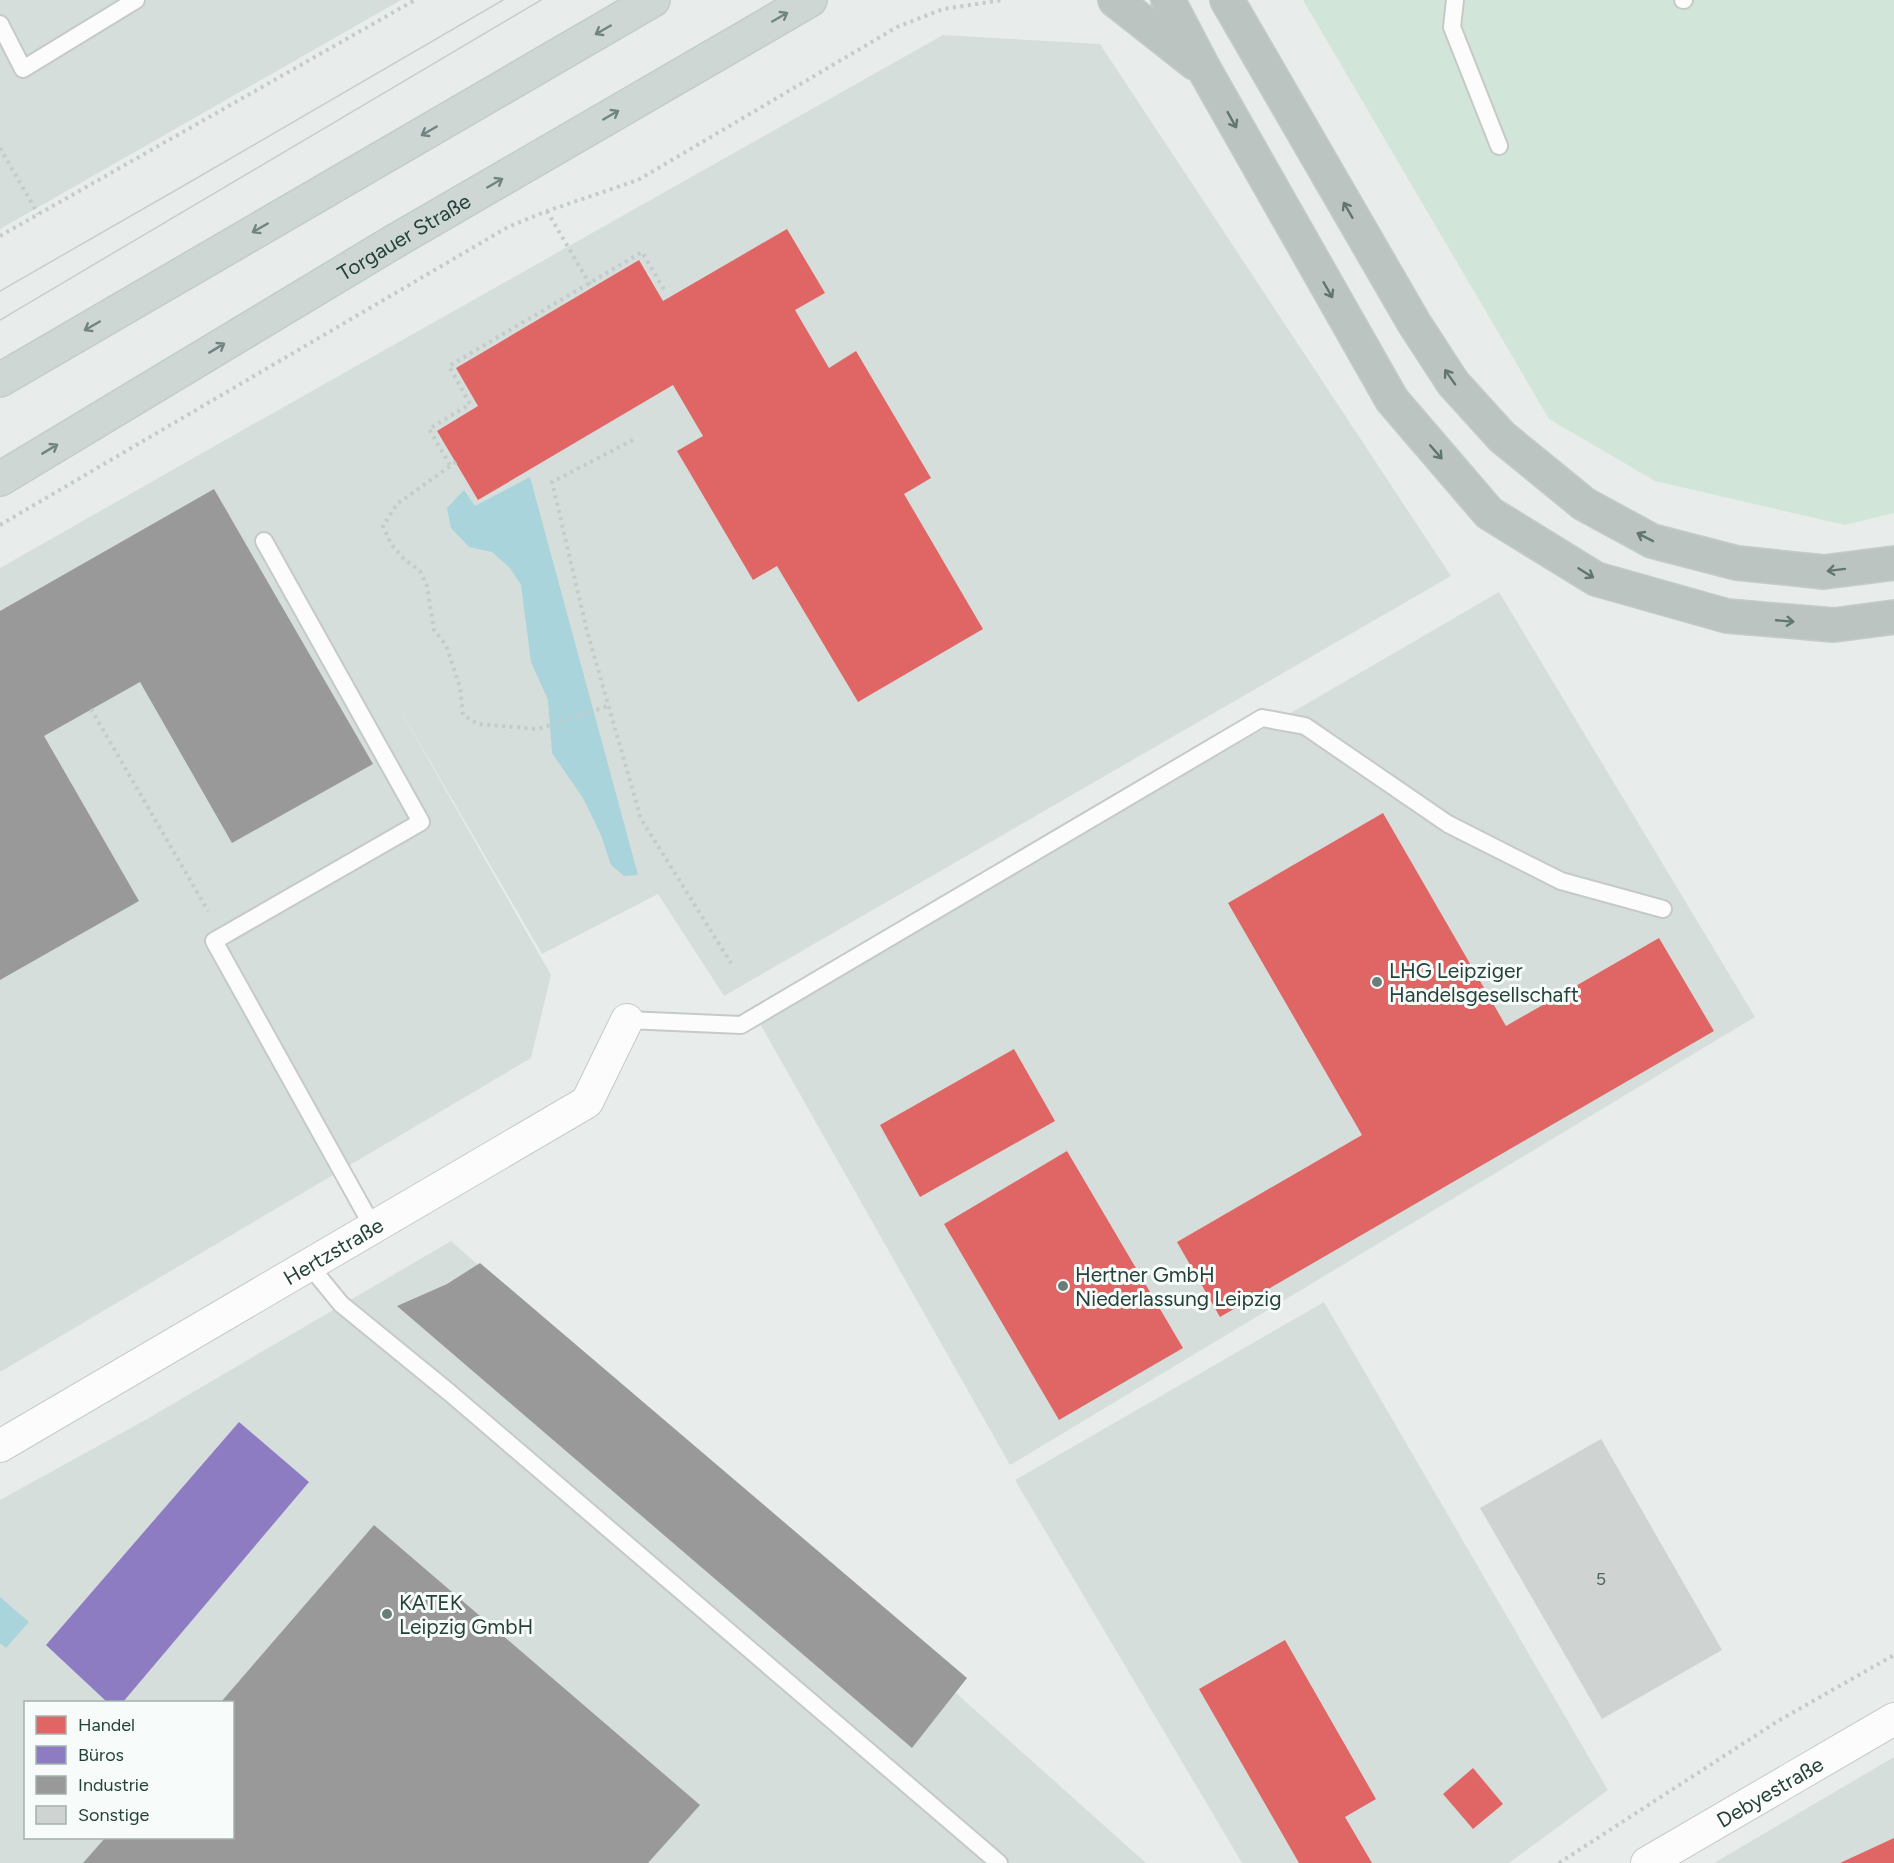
<svg xmlns="http://www.w3.org/2000/svg" width="1894" height="1863" font-family="Figtree,sans-serif">
<rect width="100%" height="100%" fill="#e8edeb"/>
<g fill="#d6dedb" fill-rule="evenodd">
<polygon points="0,0 401,0 0,229"/>
<polygon points="943,35 1100,44 1451,576 724,996 658,894 542,954 391,694 551,975 531,1058 0,1372 0,568 241,431"/>
<polygon points="1499,592 1755,1017 1010,1465 759,1022"/>
<path d="M451,1241L1146,1863H0V1500L147,1419ZM26,1702H232V1838H26Z"/>
<polygon points="1324,1302 1608,1790 1509,1863 1242,1863 1015,1480"/>
<polygon points="1894,1757 1894,1863 1714,1863"/>
</g>
<polygon fill="#d1e6d8" points="1303,0 1894,0 1894,513 1845,525 1655,481 1549,419"/>
<g fill="#a9d4db">
<polygon points="530,477 638,875 624,876 611,865 601,835 583,798 552,753 548,700 531,662 521,585 510,568 492,552 469,547 451,528 447,508 464,490 475,506"/>
<polygon points="0,1597 29,1622 6,1648 0,1643"/>
</g>
<g fill="#e06666">
<polygon points="787,229 825,293 795,310 829,368 856,351 931,478 904,494 983,629 858,702 777,566 753,580 677,451 703,436 673,385 478,500 437,431 478,406 456,368 639,260 663,301"/>
<polygon points="1383,813 1506,1026 1659,938 1714,1031 1220,1317 1177,1242 1362,1135 1228,903"/>
<polygon points="1014,1049 1055,1121 920,1197 880,1125"/>
<polygon points="1067,1151 1183,1348 1059,1420 944,1224"/>
<polygon points="1285,1640 1376,1799 1345,1817 1372,1863 1299,1863 1199,1689"/>
<polygon points="1473,1768 1503,1804 1473,1829 1443,1794"/>
<polygon points="1894,1838 1894,1863 1840,1863"/>
</g>
<polygon fill="#8e7cc3" points="239,1422 309,1482 123,1702 107,1702 46,1645"/>
<g fill="#999">
<polygon points="214,489 373,764 232,843 140,682 44,736 139,901 0,980 0,611"/>
<polygon points="480,1263 967,1678 912,1748 397,1306 447,1284"/>
<polygon points="374,1525 700,1805 648,1863 83,1863 105,1838 232,1838 232,1702 221,1702"/>
</g>
<polygon fill="#cfd4d2" points="1601,1439 1722,1650 1602,1719 1480,1508"/>
<g fill="none" stroke-linecap="round" stroke-linejoin="round">
<defs>
<g id="service">
<polyline points="1455,0 1452,27 1499,146"/>
<polyline points="1683,0 1684,0"/>
<polyline points="0,24 23,69 136,0"/>
<polyline points="264,541 421,822 214,941 373,1227"/>
<polyline points="627,1020 741,1025 1262,718 1305,726 1448,824 1561,881 1663,909"/>
<polyline points="309,1265 341,1304 450,1393 999,1863"/>
</g>
<g id="minor">
<path id="s1" d="M0,1446L587,1102L627,1020"/>
<path id="s2" d="M1647,1863L1894,1719"/>
</g>
<g id="primary">
<polyline points="0,380 653,0"/>
<path id="s3" d="M0,479L390,244L810,0"/>
</g>
<g id="motorway">
<polyline points="1115,0 1195,63"/>
<polyline points="1168,0 1204,69 1392,400 1489,513 1596,579 1727,616 1834,625 1894,617"/>
<polyline points="1227,0 1414,323 1453,383 1502,437 1584,504 1652,541 1737,563 1824,572 1894,563"/>
</g>
</defs>
<use href="#service" stroke="#c5cac8" stroke-width="20"/>
<use href="#minor" stroke="#c5cac8" stroke-width="34"/>
<use href="#primary" stroke="#c3ccc9" stroke-width="36"/>
<use href="#motorway" stroke="#c3ccc9" stroke-width="36"/>
<g stroke="#c3ccca" stroke-width="4" stroke-dasharray="3 4.5" stroke-linecap="butt">
<polyline points="0,148 38,214"/>
<polyline points="547,211 592,288"/>
<polyline points="0,236 415,0"/>
<polyline points="633,440 552,482 587,631 641,819 731,963"/>
<polyline points="456,462 397,504 383,526 391,544 404,559 420,571 427,586 434,630 446,645 460,687 463,715 478,724 538,729 608,706"/>
<polyline points="450,465 429,429 470,404 449,366 642,252 666,293"/>
<polyline points="0,525 508,227 547,211 638,180 897,27 943,9 1003,0"/>
<polyline points="91,709 208,911"/>
<polyline points="1559,1863 1778,1721 1894,1655"/>
</g>
<use href="#service" stroke="#fcfcfc" stroke-width="16"/>
<use href="#minor" stroke="#fcfcfc" stroke-width="32"/>
<use href="#primary" stroke="#cfd7d5" stroke-width="33"/>
<use href="#motorway" stroke="#bcc4c2" stroke-width="33"/>
<g stroke="#c9cdcc" stroke-width="1.5">
<polyline points="0,291 190,182 503,0"/>
<polyline points="0,320 541,0"/>
</g>
</g>
<defs><path id="oneway-shaft" d="M-6 0H5M1.5-3L5.5 0L1.5 3" fill="none" stroke-width="1.6" stroke-linecap="round" stroke-linejoin="round" transform="scale(1.5)"/></defs>
<g stroke="#718580">
<use href="#oneway-shaft" transform="translate(780 17) rotate(-30)"/>
<use href="#oneway-shaft" transform="translate(603 30) rotate(150)"/>
<use href="#oneway-shaft" transform="translate(611 115) rotate(-30)"/>
<use href="#oneway-shaft" transform="translate(429 131) rotate(150)"/>
<use href="#oneway-shaft" transform="translate(495 183) rotate(-30)"/>
<use href="#oneway-shaft" transform="translate(260 228) rotate(150)"/>
<use href="#oneway-shaft" transform="translate(92 326) rotate(150)"/>
<use href="#oneway-shaft" transform="translate(217 348) rotate(-31)"/>
<use href="#oneway-shaft" transform="translate(50 449) rotate(-31)"/>
</g>
<g stroke="#617670">
<use href="#oneway-shaft" transform="translate(1232 120) rotate(61)"/>
<use href="#oneway-shaft" transform="translate(1348 210) rotate(-120)"/>
<use href="#oneway-shaft" transform="translate(1328 290) rotate(60)"/>
<use href="#oneway-shaft" transform="translate(1450 377) rotate(-125)"/>
<use href="#oneway-shaft" transform="translate(1436 452) rotate(49)"/>
<use href="#oneway-shaft" transform="translate(1645 537) rotate(-153)"/>
<use href="#oneway-shaft" transform="translate(1836 570) rotate(173)"/>
<use href="#oneway-shaft" transform="translate(1586 573) rotate(32)"/>
<use href="#oneway-shaft" transform="translate(1785 621) rotate(5)"/>
</g>
<g fill="#697e78" stroke="#f7fbf9" stroke-width="2">
<circle cx="1377" cy="982" r="6"/>
<circle cx="1063" cy="1286" r="6"/>
<circle cx="387" cy="1614" r="6"/>
</g>
<g text-anchor="middle" dominant-baseline="central" stroke-width="6" stroke-linejoin="round" paint-order="stroke">
<g font-size="18" fill="#506761">
<text x="1601" y="1579">5</text>
</g>
<g font-size="21" fill="#24423a" stroke="#f7fbf9">
<text stroke="none"><textPath href="#s3" startOffset="471">Torgauer Straße</textPath></text>
<text stroke="none"><textPath href="#s1" startOffset="386">Hertzstraße</textPath></text>
<text stroke="none"><textPath href="#s2" startOffset="142">Debyestraße</textPath></text>
</g>
<g font-size="21" fill="#24423a" stroke="#f7fbf9" text-anchor="start">
<text x="1389" y="970">LHG Leipziger<tspan x="1389" dy="24">Handelsgesellschaft</tspan></text>
<text x="1075" y="1274">Hertner GmbH<tspan x="1075" dy="24">Niederlassung Leipzig</tspan></text>
<text x="399" y="1602">KATEK<tspan x="399" dy="24">Leipzig GmbH</tspan></text>
</g>
</g>
<rect x="24" y="1701" width="210" height="138" fill="#f7fbf9" stroke="#a3b1ad" stroke-width="1.5"/>
<rect x="36" y="1716" width="30" height="18" fill="#e06666" stroke="#a3b1ad" stroke-width="1.5"/>
<text x="78" y="1731" font-size="18" fill="#24423a">Handel</text>
<rect x="36" y="1746" width="30" height="18" fill="#8e7cc3" stroke="#a3b1ad" stroke-width="1.5"/>
<text x="78" y="1761" font-size="18" fill="#24423a">Büros</text>
<rect x="36" y="1776" width="30" height="18" fill="#999999" stroke="#a3b1ad" stroke-width="1.5"/>
<text x="78" y="1791" font-size="18" fill="#24423a">Industrie</text>
<rect x="36" y="1806" width="30" height="18" fill="#cfd4d2" stroke="#a3b1ad" stroke-width="1.5"/>
<text x="78" y="1821" font-size="18" fill="#24423a">Sonstige</text>
</svg>
